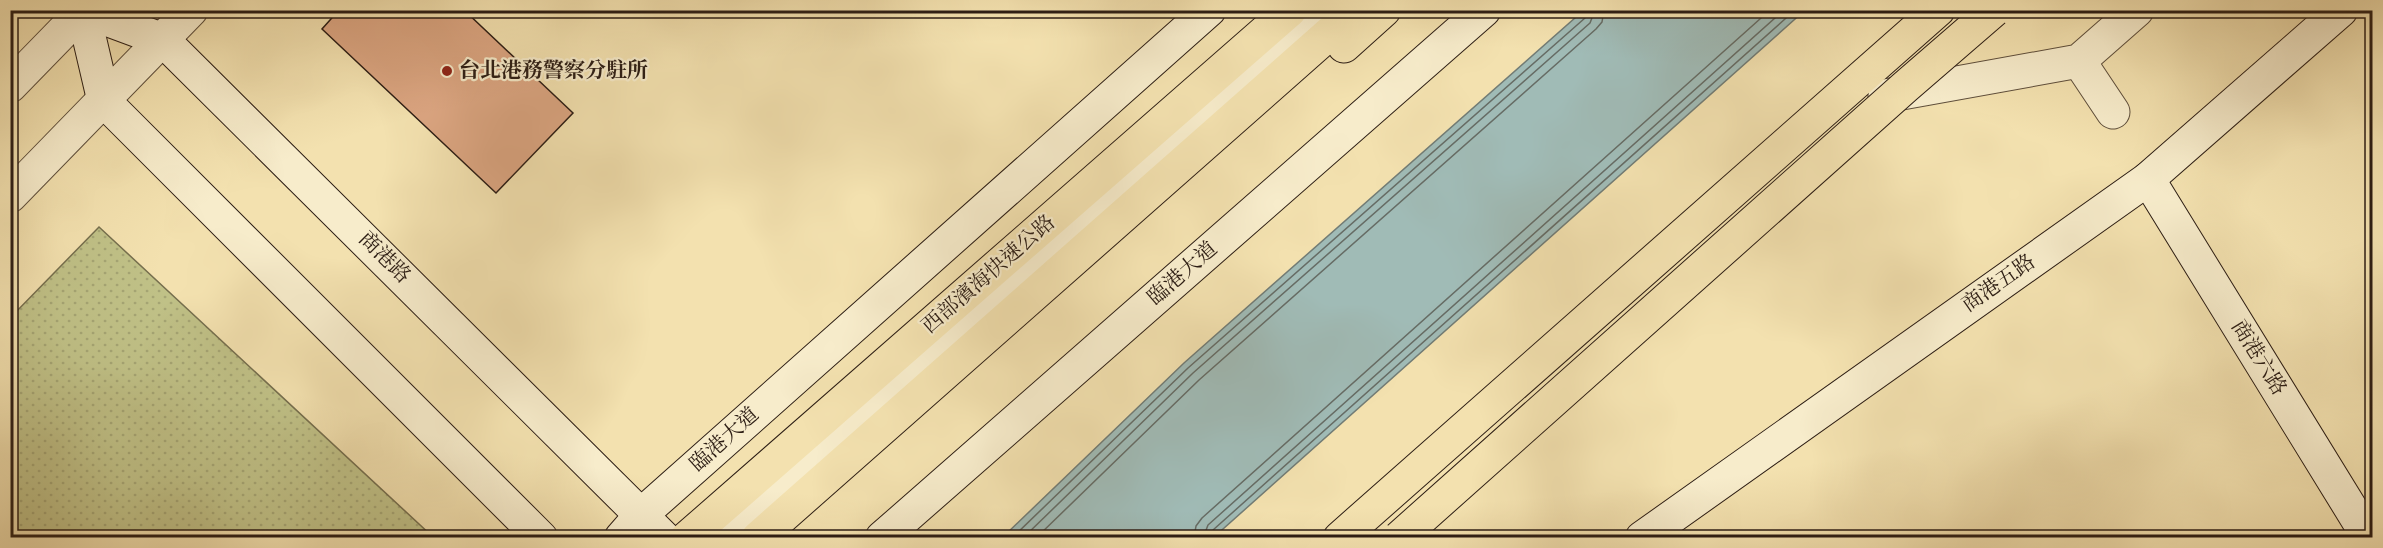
<svg xmlns="http://www.w3.org/2000/svg" width="2383" height="548" font-family="Vollkorn,'Noto Serif TC',serif">
<defs>
<pattern id="park-dots" width="8" height="8" patternUnits="userSpaceOnUse" patternTransform="scale(1.5)"><rect width="8" height="8" fill="#c0c187"/><path d="M2 2h.1M6 6h.1" fill="none" stroke="#a5a574" stroke-width="1.8" stroke-linecap="round"/></pattern>
</defs>
<rect width="100%" height="100%" fill="#f3e1af"/>
<filter id="stains"><feTurbulence type="fractalNoise" baseFrequency=".00333" numOctaves="4"/><feColorMatrix values="0 0 0 0 .2 0 0 0 0 .09 0 0 0 0 .02 0 0 0 .5 -.17"/></filter>
<radialGradient id="worn" r=".72"><stop offset=".6" stop-color="#630" stop-opacity="0"/><stop offset="1" stop-color="#630" stop-opacity=".3"/></radialGradient>
<polygon fill="url(#park-dots)" stroke="#766f4e" stroke-width="1.5" points="99,227 433,537 11,537 11,317"/>
<polygon fill="#a0bbb6" stroke="#727c75" stroke-width="1.5" points="1584,10 1804,11 1214,537 1003,537 1184,363"/>
<g fill="none" stroke-linecap="round" stroke-linejoin="round">
<g stroke="#666c65" stroke-width="1.5">
<polyline points="1012,538 1188,368 1585,18 1587,10"/>
<polyline points="1023,538 1193,373 1590,23 1595,10"/>
<polyline points="1036,538 1199,380 1596,29 1602,22 1604,10"/>
<polyline points="1194,538 1196,526 1202,518 1770,10"/>
<polyline points="1203,538 1208,525 1784,10"/>
<polyline points="1210,538 1213,530 1795,10"/>
</g>
</g>
<polygon fill="#dba581" stroke="#2c1d14" stroke-width="1.5" points="339,10 464,10 573,113 496,193 322,29"/>
<g fill="none" stroke-linecap="round" stroke-linejoin="round">
<defs>
<g id="street">
<polyline points="2079,61 2113,112"/>
<polyline points="10,86 84,10"/>
<polyline points="1885,96 2079,61 2137,10"/>
<polyline points="10,196 191,10"/>
</g>
<g id="secondary">
<polyline points="82,10 163,40 664,538"/>
<polyline points="83,11 104,101 541,538"/>
<polyline points="2148,179 2369,538"/>
<polyline points="621,538 642,514 1209,10"/>
<polyline points="713,538 1317,10"/>
<polyline points="882,538 1484,10"/>
<polyline points="1642,538 2148,179 2341,10"/>
</g>
<g id="highway">
<polyline points="1344,46 1384,10"/>
<polyline points="687,538 1290,10"/>
<polyline points="758,538 1356,10"/>
<polyline points="1340,538 1938,10"/>
</g>
</defs>
<use href="#street" stroke="#5e4e3b" stroke-width="35"/>
<use href="#secondary" stroke="#2c1d14" stroke-width="35"/>
<use href="#highway" stroke="#2c1d14" stroke-width="35"/>
<use href="#street" stroke="#f7eccb" stroke-width="33"/>
<use href="#secondary" stroke="#f7eccb" stroke-width="33"/>
<use href="#highway" stroke="#f3e1af" stroke-width="33"/>
<defs>
<polyline id="highway-bridge" points="1399,538 1905,87 1994,10"/>
</defs>
<use href="#highway-bridge" stroke="#2c1d14" stroke-width="35" stroke-linecap="butt"/>
<use href="#highway-bridge" stroke="#f3e1af" stroke-width="33"/>
</g>
<circle fill="#8f2418" stroke="#f7eccb" stroke-width="2" cx="447" cy="71" r="6"/>
<g text-anchor="middle" dominant-baseline="central" stroke-width="4.5" stroke-linejoin="round" paint-order="stroke">
<g font-size="21" font-weight="bold" fill="#2c1d14" stroke="#f7eccb" text-anchor="start">
<text x="459" y="71">台北港務警察分駐所</text>
</g>
<g font-size="21" fill="#2c1d14" stroke="#f7eccb">
<text transform="translate(384 258) rotate(45)">商港路</text>
<text transform="translate(1183 274) rotate(-41)">臨港大道</text>
<text transform="translate(989 275) rotate(-41)">西部濱海快速公路</text>
<text transform="translate(1999 284) rotate(-35)">商港五路</text>
<text transform="translate(2258 358) rotate(58)">商港六路</text>
<text transform="translate(725 440) rotate(-42)">臨港大道</text>
</g>
</g>
<rect width="2383" height="548" fill="none" stroke="#f3e1af" stroke-width="36"/>
<rect x="12" y="12" width="2359" height="524" fill="none" stroke="#2c1d14" stroke-width="3"/>
<rect x="18" y="18" width="2347" height="512" fill="none" stroke="#2c1d14" stroke-width="1.5"/>
<rect width="100%" height="100%" filter="url(#stains)"/>
<rect width="100%" height="100%" fill="url(#worn)"/>
</svg>
